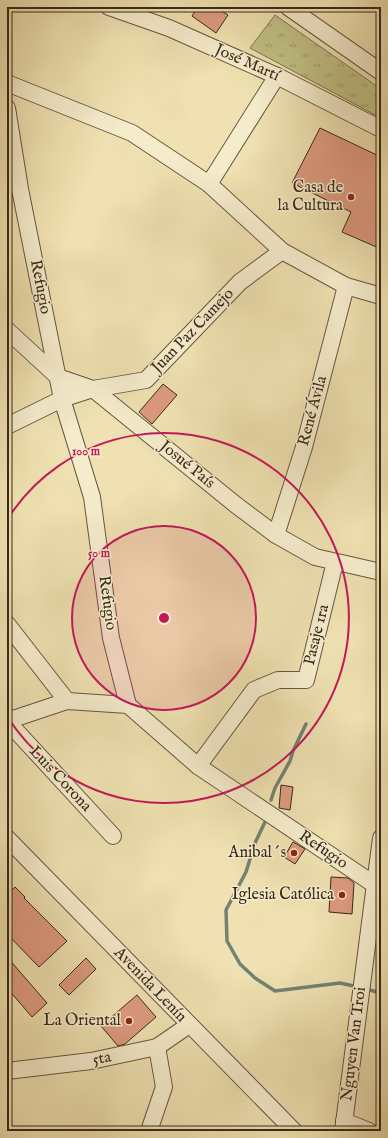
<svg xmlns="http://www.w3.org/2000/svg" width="388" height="1138" font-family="'IM FELL English',serif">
<defs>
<pattern id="park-tufts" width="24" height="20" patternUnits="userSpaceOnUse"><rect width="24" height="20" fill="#c1c186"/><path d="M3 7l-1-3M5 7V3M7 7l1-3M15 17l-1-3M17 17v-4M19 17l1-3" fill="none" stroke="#9e9d6d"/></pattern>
</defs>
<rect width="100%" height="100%" fill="#efe1b1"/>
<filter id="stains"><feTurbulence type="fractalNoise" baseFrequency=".005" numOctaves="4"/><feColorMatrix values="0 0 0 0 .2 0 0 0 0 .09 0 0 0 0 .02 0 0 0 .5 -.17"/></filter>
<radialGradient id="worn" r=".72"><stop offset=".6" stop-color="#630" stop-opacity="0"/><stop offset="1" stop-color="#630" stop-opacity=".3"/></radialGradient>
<polygon fill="url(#park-tufts)" stroke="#7d7550" points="275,15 381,89 381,118 250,48"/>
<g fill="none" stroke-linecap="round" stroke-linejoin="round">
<g stroke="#738273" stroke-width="3.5">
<polyline points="271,800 275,788 290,761 293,751 306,724"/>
<polyline points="265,822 255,843 246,872 226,910 227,941 240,964 255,978 275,991 340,983 358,987"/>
<polyline points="366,989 381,993"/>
</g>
</g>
<g fill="#dd9a7f" stroke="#392919">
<polygon points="198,7 215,7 228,15 216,33 192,16"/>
<polygon points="320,128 381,157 381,249 342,232 351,212 292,183"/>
<polygon points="163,384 177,395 152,424 139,412"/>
<polygon points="281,785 293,787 290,810 279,808"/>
<polygon points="293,842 305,849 295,864 284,857"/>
<polygon points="331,877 348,878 354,883 352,914 329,912"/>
<polygon points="15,887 25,897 24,898 67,941 39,967 7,934 7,895"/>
<polygon points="7,957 47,1003 32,1017 7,988"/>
<polygon points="86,958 96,969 69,995 59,985"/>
<polygon points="137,995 156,1017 125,1044 118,1046 101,1026"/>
</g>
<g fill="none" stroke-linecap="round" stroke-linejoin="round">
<defs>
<g id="minor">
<polyline points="109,7 169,28 277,76 381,129"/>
<polyline points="288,7 381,72"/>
<polyline points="7,83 132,133 209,184 282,251 346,286 381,296"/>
<polyline points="7,108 20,189 62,399 92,497 111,638 128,705 198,766 375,885"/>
<polyline points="209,184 277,76"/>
<polyline points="7,330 58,377 93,389 236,505 276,535 315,557 381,572"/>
<polyline points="7,426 62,399 93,389 146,380 240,282 282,251"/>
<polyline points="276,535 304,447 346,286"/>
<polyline points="7,624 67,701"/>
<polyline points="7,721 113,836"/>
<polyline points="7,721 67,701 128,705"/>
<polyline points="198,766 254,690 278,680 306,680 335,562"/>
<polyline points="7,838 294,1131"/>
<polyline points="7,1071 91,1061 157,1047 189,1025"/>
<polyline points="344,1121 369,1131"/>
<polyline points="149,1131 164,1087 157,1047"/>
<polyline points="343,1131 381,838"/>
</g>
</defs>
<use href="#minor" stroke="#66573f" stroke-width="18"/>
<use href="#minor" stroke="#f5eccc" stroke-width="16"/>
</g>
<circle cx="164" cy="618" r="92" fill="#c2185b" fill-opacity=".12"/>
<g fill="none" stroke="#c2185b" stroke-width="2">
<circle cx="164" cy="618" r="92"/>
<path d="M7 520A185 185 0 1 1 7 716"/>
</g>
<g fill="#8f2418" stroke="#f5eccc" stroke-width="1.5">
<circle cx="351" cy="197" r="4"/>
<circle cx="294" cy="853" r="4"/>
<circle cx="342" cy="895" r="4"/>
<circle cx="129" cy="1021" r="4"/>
</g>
<g text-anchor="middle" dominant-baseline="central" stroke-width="3" stroke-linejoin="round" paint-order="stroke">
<g font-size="16" fill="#392919" stroke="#f5eccc">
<text transform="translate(247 63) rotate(24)">José Martí</text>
<text transform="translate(40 287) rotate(79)">Refugio</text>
<text transform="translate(193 331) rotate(-46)">Juan Paz Camejo</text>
<text transform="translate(313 411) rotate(-75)">René Ávila</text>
<text transform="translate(187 465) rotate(39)">Josué País</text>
<text transform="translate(107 603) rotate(82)">Refugio</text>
<text transform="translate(317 635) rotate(-76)">Pasaje 1ra</text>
<text transform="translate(60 779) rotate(47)">Luis Corona</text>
<text transform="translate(323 850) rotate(34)">Refugio</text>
<text transform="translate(150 985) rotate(46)">Avenida Lenín</text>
<text transform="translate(354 1044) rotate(-83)">Nguyen Van Troi</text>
<text transform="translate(102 1059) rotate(-11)">5ta</text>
</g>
<g font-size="16" fill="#392919" stroke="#f5eccc" text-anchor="end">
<text x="343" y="188">Casa de<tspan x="343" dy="18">la Cultura</tspan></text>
<text x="286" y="853">Anibal´s</text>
<text x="334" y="895">Iglesia Católica</text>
<text x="121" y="1021">La Oriental</text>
</g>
</g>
<circle cx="164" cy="618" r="6" fill="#c2185b" stroke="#f5eccc" stroke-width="2"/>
<g font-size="12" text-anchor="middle" font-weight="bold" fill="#c2185b" stroke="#f5eccc" stroke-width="3" stroke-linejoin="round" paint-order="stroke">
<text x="86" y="455">100 m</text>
<text x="99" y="557">50 m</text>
</g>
<rect width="388" height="1138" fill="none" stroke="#efe1b1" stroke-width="24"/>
<rect x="8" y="8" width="372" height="1122" fill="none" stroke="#392919" stroke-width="2"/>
<rect x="12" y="12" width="364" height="1114" fill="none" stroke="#392919"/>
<rect width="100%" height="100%" filter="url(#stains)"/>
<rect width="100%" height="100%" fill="url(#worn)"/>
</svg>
